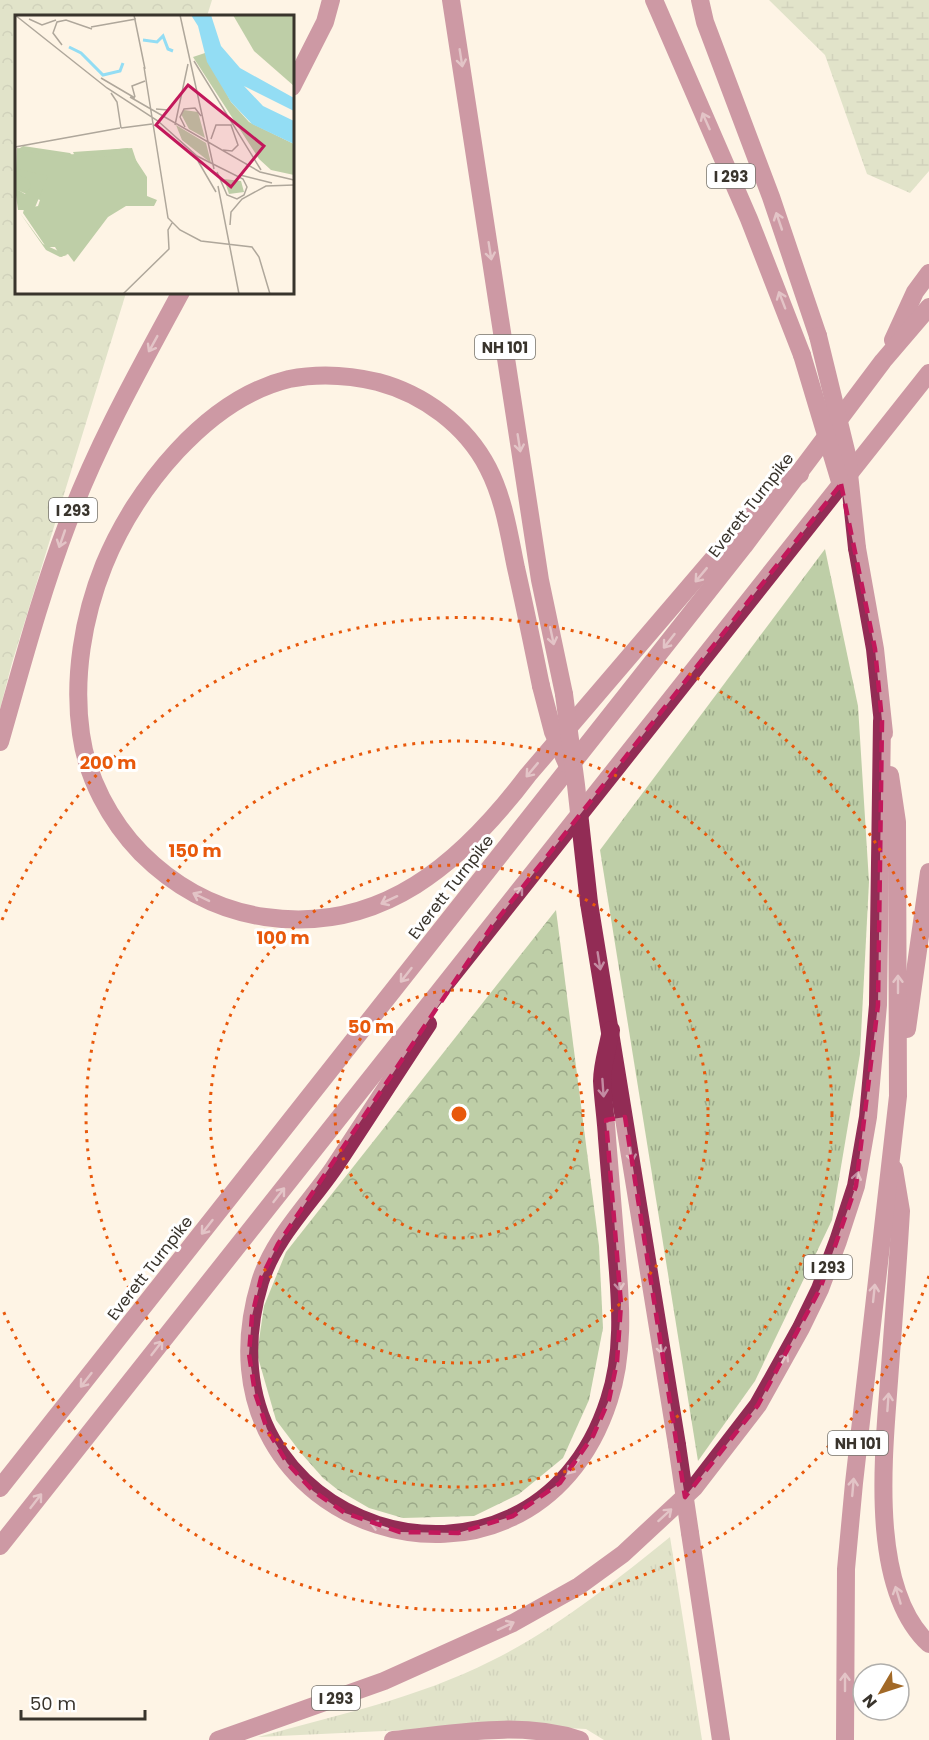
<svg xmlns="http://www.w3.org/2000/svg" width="929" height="1740" font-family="Poppins,sans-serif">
<defs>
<pattern id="grass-tufts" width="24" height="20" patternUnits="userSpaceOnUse" patternTransform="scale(1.5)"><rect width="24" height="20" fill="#becea7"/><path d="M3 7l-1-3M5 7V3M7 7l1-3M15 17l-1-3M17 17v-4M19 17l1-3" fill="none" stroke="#9ba888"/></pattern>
<pattern id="forest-crowns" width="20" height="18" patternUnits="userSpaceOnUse" patternTransform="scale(1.5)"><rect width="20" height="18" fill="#becea7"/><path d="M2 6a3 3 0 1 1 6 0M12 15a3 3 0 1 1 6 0" fill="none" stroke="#9ba888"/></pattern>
<pattern id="wetland-marsh" width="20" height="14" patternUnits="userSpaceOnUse" patternTransform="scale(1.5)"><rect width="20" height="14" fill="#becea7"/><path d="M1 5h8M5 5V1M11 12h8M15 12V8" fill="none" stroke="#9ba888"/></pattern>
</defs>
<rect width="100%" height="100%" fill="#fef4e5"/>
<g fill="url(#grass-tufts)">
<polygon points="825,549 858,706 869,882 860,1054 832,1220 755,1381 698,1461 600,850"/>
<path d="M670,1537L702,1740H604L586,1729L509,1725L258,1737C337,1715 418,1698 491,1661C556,1629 614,1582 670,1537Z"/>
</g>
<g fill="url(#forest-crowns)">
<polygon points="0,0 212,0 207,16 16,16 16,292 126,293 12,663 0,709"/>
<polygon points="556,910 599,1246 603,1328 589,1400 563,1458 519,1494 474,1516 403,1518 369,1508 338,1490 323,1478 301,1453 276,1420 257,1354 264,1306 286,1252"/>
</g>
<polygon fill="url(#wetland-marsh)" points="769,0 929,0 929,171 910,193 867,174 825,55"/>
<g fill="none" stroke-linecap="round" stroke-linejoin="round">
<g stroke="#922c55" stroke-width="18">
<polyline points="451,0 540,580 564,694"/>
<polyline points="654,0 749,219 802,355"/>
<polyline points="700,0 705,22 771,197 818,336"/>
<polyline points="292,87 325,22 331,0"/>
<polyline points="893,340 915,292 929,273"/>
<polyline points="857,548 875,649 884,733"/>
<path d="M541,686C533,647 525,607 516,568C509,534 504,499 488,468C466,425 423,394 378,382C349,375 319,373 289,379C206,399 135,489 104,565C83,617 73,678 81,734C87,778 110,821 141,853C175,887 217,910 265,917C382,934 462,862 528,775L765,498L800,474"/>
<path d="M0,742C21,669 40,596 67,525C97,444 140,368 181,292"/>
<polyline points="589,903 677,1445"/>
<path d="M428,1024C396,1072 365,1121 333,1169C308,1205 273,1239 260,1282C184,1533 532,1639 609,1400C624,1355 621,1306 617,1260C614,1219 610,1179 607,1138C606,1119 603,1100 602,1081C602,1065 608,1047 611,1030"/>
<polyline points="907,1029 929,872"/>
<path d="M894,1169L901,1211C898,1263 894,1315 890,1367C885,1444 866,1586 929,1644"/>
<polyline points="0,1488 744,546 883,361 929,307"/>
<polyline points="690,1533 721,1740"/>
<polyline points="0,1546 929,373"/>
<polyline points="218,1740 384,1681 513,1623 579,1586 623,1554 694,1488 758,1405 801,1328 820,1289 838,1241 856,1186 868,1117 878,1005 882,721"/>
<path d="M393,1740C454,1734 520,1720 580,1740"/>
<polyline points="845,1740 846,1569 854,1483 898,1096 897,822 890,775"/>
</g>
<g stroke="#922c55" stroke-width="18">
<polyline points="818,336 847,455 857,548"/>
<polyline points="802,355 841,485"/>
<polyline points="541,686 553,732 567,764"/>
<polyline points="564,694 576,785 589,903"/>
<polyline points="677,1445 690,1533"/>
</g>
</g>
<defs><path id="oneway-shaft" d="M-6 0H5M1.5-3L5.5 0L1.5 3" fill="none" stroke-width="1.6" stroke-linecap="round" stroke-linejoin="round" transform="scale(1.5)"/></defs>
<g stroke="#c38ba2">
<use href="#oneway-shaft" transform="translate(461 58) rotate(81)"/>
<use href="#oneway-shaft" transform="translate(706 121) rotate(-114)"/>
<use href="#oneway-shaft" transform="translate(779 221) rotate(-109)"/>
<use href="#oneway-shaft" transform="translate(490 251) rotate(81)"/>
<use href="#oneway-shaft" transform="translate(782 300) rotate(-111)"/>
<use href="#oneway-shaft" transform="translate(153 344) rotate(119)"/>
<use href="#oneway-shaft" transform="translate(519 443) rotate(81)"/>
<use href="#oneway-shaft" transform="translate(62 539) rotate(109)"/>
<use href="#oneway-shaft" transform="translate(701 575) rotate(130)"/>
<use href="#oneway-shaft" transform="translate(552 636) rotate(78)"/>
<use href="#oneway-shaft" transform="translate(669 641) rotate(128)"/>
<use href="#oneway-shaft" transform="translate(532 770) rotate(130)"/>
<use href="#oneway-shaft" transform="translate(517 894) rotate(-52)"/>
<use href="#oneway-shaft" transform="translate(201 897) rotate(-154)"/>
<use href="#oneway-shaft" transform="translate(389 900) rotate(155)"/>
<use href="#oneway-shaft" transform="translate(599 961) rotate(81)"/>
<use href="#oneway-shaft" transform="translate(406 975) rotate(128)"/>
<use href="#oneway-shaft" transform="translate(898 984) rotate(-90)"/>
<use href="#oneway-shaft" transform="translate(603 1088) rotate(86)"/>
<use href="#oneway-shaft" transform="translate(631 1153) rotate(81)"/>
<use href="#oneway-shaft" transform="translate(856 1181) rotate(-78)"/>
<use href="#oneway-shaft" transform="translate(279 1195) rotate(-52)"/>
<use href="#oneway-shaft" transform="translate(207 1227) rotate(128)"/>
<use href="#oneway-shaft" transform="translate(619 1282) rotate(85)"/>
<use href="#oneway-shaft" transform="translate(874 1293) rotate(-84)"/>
<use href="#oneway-shaft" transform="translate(661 1346) rotate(81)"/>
<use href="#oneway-shaft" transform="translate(157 1348) rotate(-52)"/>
<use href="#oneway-shaft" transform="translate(783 1361) rotate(-61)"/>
<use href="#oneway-shaft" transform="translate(86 1380) rotate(128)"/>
<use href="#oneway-shaft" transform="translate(888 1402) rotate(-86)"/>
<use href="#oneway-shaft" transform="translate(573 1467) rotate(129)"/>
<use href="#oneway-shaft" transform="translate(853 1487) rotate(-85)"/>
<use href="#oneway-shaft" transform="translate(36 1501) rotate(-52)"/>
<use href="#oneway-shaft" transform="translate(665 1515) rotate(-42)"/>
<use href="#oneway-shaft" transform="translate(379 1526) rotate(-163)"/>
<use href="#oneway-shaft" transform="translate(898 1595) rotate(-107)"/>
<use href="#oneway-shaft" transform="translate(506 1626) rotate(-25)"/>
<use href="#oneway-shaft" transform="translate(845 1682) rotate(-90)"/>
</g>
<path d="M0 0H929V1740H0ZM841,484L875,649L882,721L878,1005L856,1186L820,1289L758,1405L685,1497L625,1117L606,1120L621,1304L617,1362L609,1400L593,1436L560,1483L513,1516L458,1533L400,1532L345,1513L313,1491L287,1463L267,1429L255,1393L249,1354L252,1316L261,1278L278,1244L492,926Z" fill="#fef4e5" fill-opacity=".55" fill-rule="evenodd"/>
<path fill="none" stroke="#c2185b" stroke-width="4.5" stroke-dasharray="12 8" stroke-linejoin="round" d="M841,484L875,649L882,721L878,1005L856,1186L820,1289L758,1405L685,1497L625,1117L606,1120L621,1304L617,1362L609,1400L593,1436L560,1483L513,1516L458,1533L400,1532L345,1513L313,1491L287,1463L267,1429L255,1393L249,1354L252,1316L261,1278L278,1244L492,926Z"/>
<g fill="none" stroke="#e8590c" stroke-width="3" stroke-dasharray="3 6">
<circle cx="459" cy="1114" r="124"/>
<circle cx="459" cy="1114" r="249"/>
<circle cx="459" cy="1114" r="373"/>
<path d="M929 1276A497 497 0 0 1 2 1308M2 920A497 497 0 0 1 929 952"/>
</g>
<g text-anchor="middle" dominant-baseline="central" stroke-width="6" stroke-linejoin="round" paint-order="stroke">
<g fill="#fff" stroke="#74716b" stroke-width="1.5">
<rect x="707" y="164" width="48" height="24" rx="4.5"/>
<rect x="475" y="335" width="60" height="24" rx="4.5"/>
<rect x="49" y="498" width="48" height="24" rx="4.5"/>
<rect x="804" y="1255" width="48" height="24" rx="4.5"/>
<rect x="828" y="1431" width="60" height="24" rx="4.5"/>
<rect x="312" y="1686" width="48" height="24" rx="4.5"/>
</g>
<g font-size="15" font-weight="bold" fill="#39342c">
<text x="731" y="176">I 293</text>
<text x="505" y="347">NH 101</text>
<text x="73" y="510">I 293</text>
<text x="828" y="1267">I 293</text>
<text x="858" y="1443">NH 101</text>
<text x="336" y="1698">I 293</text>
</g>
<g font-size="16" fill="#39342c" stroke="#fff">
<text transform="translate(751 505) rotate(-52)">Everett Turnpike</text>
<text transform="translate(451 887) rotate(-52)">Everett Turnpike</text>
<text transform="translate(150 1268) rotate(-52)">Everett Turnpike</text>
</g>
</g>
<g transform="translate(15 15)">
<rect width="279" height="279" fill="#fef4e5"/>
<path d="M161,110L191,128L196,148L167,125ZM2,133L51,140L113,133L132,162V181L142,185L139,191H111L93,202L59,247L53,239L46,242L40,232H31L8,198L9,194L23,191L25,185L0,174Z" fill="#becea7"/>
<path d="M190,38L216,87L234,107L279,129V160L256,155L244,144L178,42ZM169,95L183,97L190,123L174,114L166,99ZM8,131L55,138L61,144L2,135ZM117,133L124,154L111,134L100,136L96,142L60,141L58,137ZM4,154L33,161L19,195H3L0,173L10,179L16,172L14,165L1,158ZM5,198L28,229L52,240L45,242L31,235Z" fill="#becea7"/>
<path d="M209,164L226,166L229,177L214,179Z" fill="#becea7"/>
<path d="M218,0H279V71L239,36Z" fill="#becea7"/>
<path d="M176,0H196L206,31L225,53L279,83V96L229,71L248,91L279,106V129L237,109L216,87L192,47L183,11Z" fill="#93ddf4"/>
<path fill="none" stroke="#93ddf4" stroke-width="3" d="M128,25L142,27L148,21L153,34L158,36M54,32L66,38L88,60L105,56L108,48"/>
<path fill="none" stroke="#afa79b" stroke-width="1.5" d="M0,0L92,73L143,106L182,141L228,164L232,172L229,180L222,184L212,180L202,157M119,0L130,54M165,0L199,154M14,4L27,10L41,5M76,12L121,4M47,30L38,18L42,7L51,5L77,14M179,46L246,155M129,52L153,203L165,215L186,226L237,232L244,242L255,279M86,63L120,83M96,78L102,87L106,113M115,82L245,157L279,165M120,82L117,71L130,66M141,94L153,95L162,84M160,110L173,49M170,112L165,102L169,94L180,93L186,101M106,113L137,109M196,124L201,110H216L223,130L217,136L208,135M0,132L105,113M183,146L201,177M225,160L257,168M203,171L224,279M215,210L216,197L227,184L251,171L279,170M108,279L154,234L153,215L157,208"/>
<path fill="#c2185b" fill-opacity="0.15" stroke="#c2185b" stroke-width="3" d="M173,70L249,131L216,172L141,110Z"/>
<rect width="279" height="279" fill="none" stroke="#39342c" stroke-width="3"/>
</g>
<circle cx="459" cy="1114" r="9" fill="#e8590c" stroke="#fff" stroke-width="3"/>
<g font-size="18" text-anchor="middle" font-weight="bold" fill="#e8590c" stroke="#fff" stroke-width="6" stroke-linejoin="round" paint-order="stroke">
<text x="108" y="769">200 m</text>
<text x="195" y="857">150 m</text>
<text x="283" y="944">100 m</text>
<text x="371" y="1033">50 m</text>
</g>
<g transform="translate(881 1692) rotate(231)"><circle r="28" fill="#ffffff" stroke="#b0aeab" stroke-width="1.5"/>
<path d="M0-4.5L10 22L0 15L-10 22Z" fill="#a26927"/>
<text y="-9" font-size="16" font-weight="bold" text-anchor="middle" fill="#39342c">N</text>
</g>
<path d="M21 1710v9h124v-9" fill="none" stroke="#39342c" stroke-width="3"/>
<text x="30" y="1710" font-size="18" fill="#39342c" stroke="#ffffff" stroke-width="4.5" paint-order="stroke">50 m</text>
</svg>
